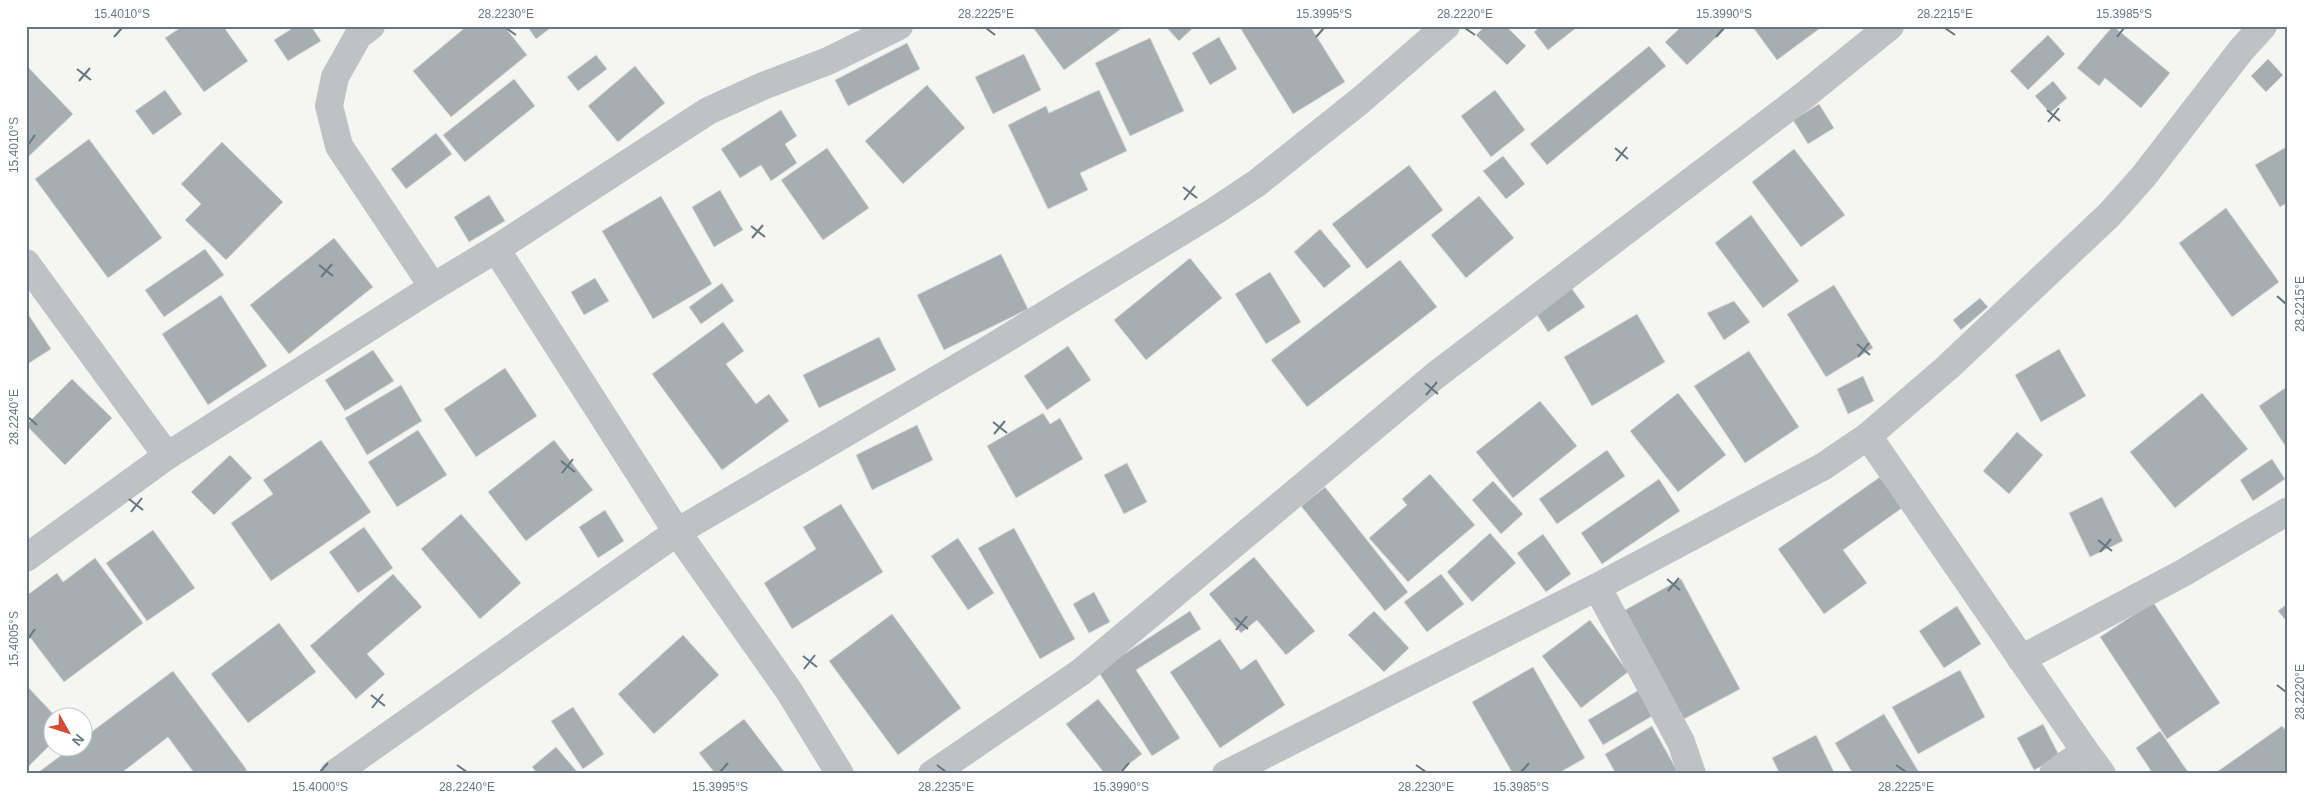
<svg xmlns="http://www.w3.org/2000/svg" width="2314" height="800" font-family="Arial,sans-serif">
<rect width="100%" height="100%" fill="#f5f5f2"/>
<g fill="#a6aeb2" stroke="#d6d6d4">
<polygon points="183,26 223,26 248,61 204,92 165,38"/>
<polygon points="296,26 311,26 321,41 288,61 274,40"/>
<polygon points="467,26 504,26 527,55 451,117 413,71"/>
<polygon points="527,26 553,26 536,39"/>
<polygon points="1032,26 1125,26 1064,70"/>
<polygon points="1165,26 1195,26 1179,41"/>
<polygon points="1239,26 1310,26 1345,82 1293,114"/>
<polygon points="1485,26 1506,26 1526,46 1507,65 1476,35"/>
<polygon points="1541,26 1575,26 1576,28 1548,50 1534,32"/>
<polygon points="1682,26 1728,26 1687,65 1665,42"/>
<polygon points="1752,26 1816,26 1819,29 1777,60"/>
<polygon points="2113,26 2170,73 2141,108 2105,78 2099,86 2077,68"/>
<polygon points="2048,35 2065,54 2028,90 2010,71"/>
<polygon points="1219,37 1237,69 1210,85 1192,53"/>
<polygon points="1150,38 1184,111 1130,136 1095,63"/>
<polygon points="907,43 920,69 848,106 835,80"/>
<polygon points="1649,46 1666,66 1547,165 1530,144"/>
<polygon points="1024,54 1041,90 993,114 975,77"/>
<polygon points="596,55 607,69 578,91 567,77"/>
<polygon points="2268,59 2283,75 2266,92 2251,76"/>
<polygon points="26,65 73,114 26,159"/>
<polygon points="635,66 665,103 618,142 588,106"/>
<polygon points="514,79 535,106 465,162 443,135"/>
<polygon points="2053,81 2067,98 2050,113 2035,96"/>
<polygon points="927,85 965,128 903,184 865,141"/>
<polygon points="165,90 182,114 153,135 135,111"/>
<polygon points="1099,90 1127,151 1080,173 1088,190 1048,209 1008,125 1046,106 1049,113"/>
<polygon points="1495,90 1525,130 1491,157 1461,116"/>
<polygon points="1819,104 1834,128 1808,144 1793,120"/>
<polygon points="781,110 797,136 785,144 797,163 771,181 761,165 740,178 721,149"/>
<polygon points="436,133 452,154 406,189 391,169"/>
<polygon points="89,139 162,238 108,278 35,179"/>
<polygon points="222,142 283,202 226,260 185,220 201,204 181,184"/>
<polygon points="2288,146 2288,202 2280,207 2255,165"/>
<polygon points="827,148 869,208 823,240 781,180"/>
<polygon points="1794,149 1845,215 1801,247 1752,182"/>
<polygon points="1503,156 1525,184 1506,199 1483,171"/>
<polygon points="1409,165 1443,210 1367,269 1332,224"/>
<polygon points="720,190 743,230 714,247 692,207"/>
<polygon points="489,195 505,221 469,242 454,217"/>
<polygon points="661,196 712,284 653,319 602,231"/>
<polygon points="1479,196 1514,238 1466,278 1431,235"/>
<polygon points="2226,208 2279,282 2232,317 2179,243"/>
<polygon points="1751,215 1799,281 1763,308 1715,243"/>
<polygon points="1320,229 1351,266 1324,288 1294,252"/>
<polygon points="334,238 373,287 289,354 250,305"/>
<polygon points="205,249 224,275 164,317 145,290"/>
<polygon points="1001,254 1028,309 944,350 917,295"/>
<polygon points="1190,258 1222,298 1146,360 1114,320"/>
<polygon points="1400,260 1437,307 1307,407 1271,360"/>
<polygon points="1270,272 1301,322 1266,344 1235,294"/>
<polygon points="595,278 609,301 584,315 571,292"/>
<polygon points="722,283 734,301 701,324 689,307"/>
<polygon points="1834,285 1873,348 1826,377 1787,314"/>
<polygon points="1570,286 1585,307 1548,332 1534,310"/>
<polygon points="221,295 267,366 208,405 162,334"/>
<polygon points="1980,298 1988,307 1961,330 1953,320"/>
<polygon points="1734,301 1750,322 1724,340 1707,313"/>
<polygon points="26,311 51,349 26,365"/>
<polygon points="1637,314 1665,362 1592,406 1564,357"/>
<polygon points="723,322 744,351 726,364 756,404 769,394 789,421 722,470 652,374"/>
<polygon points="879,337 896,370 819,408 803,375"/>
<polygon points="1068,346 1091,380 1047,410 1024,376"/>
<polygon points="2059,349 2086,396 2041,422 2015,375"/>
<polygon points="373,350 394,381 345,411 325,380"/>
<polygon points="1749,351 1799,427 1745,463 1694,386"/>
<polygon points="505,368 537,416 476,457 444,409"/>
<polygon points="1863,376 1874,401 1848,414 1837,389"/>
<polygon points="72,379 112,418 65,465 26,425"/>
<polygon points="401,385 422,421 367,455 345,418"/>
<polygon points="2288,386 2288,450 2259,406"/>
<polygon points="1678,393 1726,455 1678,492 1630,431"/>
<polygon points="2202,393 2248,449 2175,508 2130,452"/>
<polygon points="1540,401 1577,446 1513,498 1476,452"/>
<polygon points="1043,413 1050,424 1060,418 1083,459 1016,498 987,446"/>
<polygon points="917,425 933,460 872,490 856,455"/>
<polygon points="418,430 447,475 397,507 368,462"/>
<polygon points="2017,432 2043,455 2009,494 1983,471"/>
<polygon points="321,440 371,512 271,581 231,523 273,494 263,480"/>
<polygon points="554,440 593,490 526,541 488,492"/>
<polygon points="1607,450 1625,476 1557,524 1539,499"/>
<polygon points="230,455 252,478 214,515 191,492"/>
<polygon points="2272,459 2285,479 2253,501 2240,480"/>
<polygon points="1127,463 1147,502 1124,514 1104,475"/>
<polygon points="1430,474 1475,525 1408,582 1369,538 1407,505 1402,499"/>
<polygon points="1880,477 1902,508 1843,550 1867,583 1824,614 1778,549"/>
<polygon points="1659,479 1680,511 1602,564 1581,533"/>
<polygon points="1493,481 1523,514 1501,534 1472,500"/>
<polygon points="1325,487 1408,592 1385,611 1301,506"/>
<polygon points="2102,497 2123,541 2090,557 2069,513"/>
<polygon points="841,504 883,572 792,629 764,583 816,549 803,527"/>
<polygon points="605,510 624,541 598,558 579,527"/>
<polygon points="461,514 521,583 480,619 421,549"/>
<polygon points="364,527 393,568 358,593 329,552"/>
<polygon points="1014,528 1075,639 1040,659 978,548"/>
<polygon points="153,530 195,588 147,621 106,563"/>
<polygon points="1490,533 1516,563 1472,602 1447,572"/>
<polygon points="1543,534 1571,574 1546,592 1517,553"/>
<polygon points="958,538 994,593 968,610 931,556"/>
<polygon points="1254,557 1315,631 1286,655 1257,620 1241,633 1209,594"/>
<polygon points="95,558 143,623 64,682 26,632 26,596 57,573 63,582"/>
<polygon points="393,574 422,607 367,654 385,674 356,699 310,646"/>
<polygon points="1441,574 1464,604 1427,632 1404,602"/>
<polygon points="1681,579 1740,689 1684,719 1625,610"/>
<polygon points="1094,592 1110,622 1089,633 1073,604"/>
<polygon points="2153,602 2220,703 2167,739 2100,637"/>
<polygon points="2288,603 2288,623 2278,611"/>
<polygon points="1957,606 1981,644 1944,668 1919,631"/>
<polygon points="1190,611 1201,629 1136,670 1180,738 1152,756 1098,671"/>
<polygon points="1374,611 1409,648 1384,672 1348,635"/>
<polygon points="892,614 961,708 898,755 829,661"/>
<polygon points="1590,620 1628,672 1581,708 1542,656"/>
<polygon points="279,623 316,672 248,723 211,674"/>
<polygon points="683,635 719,675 654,734 618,694"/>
<polygon points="1220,639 1241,670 1256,659 1285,705 1220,748 1170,672"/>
<polygon points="1533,667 1585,758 1557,774 1513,774 1472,702"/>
<polygon points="1960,670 1985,717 1918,754 1892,707"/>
<polygon points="173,671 247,770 241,774 195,774 168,737 120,774 36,774 71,748 82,748 82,739"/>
<polygon points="26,685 57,718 52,718 52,743 29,766 26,763"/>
<polygon points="1644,687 1659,712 1603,745 1588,720"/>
<polygon points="1098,699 1142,754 1116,774 1105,774 1066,724"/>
<polygon points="573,707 604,754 583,769 551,721"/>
<polygon points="1884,714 1920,774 1853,774 1835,743"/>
<polygon points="744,719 786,774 711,774 714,772 699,753"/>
<polygon points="2043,724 2060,757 2034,770 2017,738"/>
<polygon points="1652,726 1679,774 1616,774 1605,754"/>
<polygon points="2282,726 2288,733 2288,774 2214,774"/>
<polygon points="2160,731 2188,772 2185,774 2153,774 2136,748"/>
<polygon points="1816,735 1835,774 1780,774 1772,758"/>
<polygon points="556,747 579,774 538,774 532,767"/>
</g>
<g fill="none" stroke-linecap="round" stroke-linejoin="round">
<g stroke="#bec2c5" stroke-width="28">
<polyline points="371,26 358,36 335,77 329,106 339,146 433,287"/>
<polyline points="496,249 677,532 789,691 840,774"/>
<polyline points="26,263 167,456"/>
<polyline points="1868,436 2085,751 2102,774"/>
<polyline points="26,558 167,456 433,287 496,249 708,111 763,86 828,61 899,26"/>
<polyline points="1597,587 1681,742 1692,774"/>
<polyline points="2021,659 2183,573 2288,511"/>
<polyline points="334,774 677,532 989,349 1215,211 1257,183 1361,100 1446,26"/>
<polyline points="932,774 1081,672 1436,375 1806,94 1890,26"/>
<polyline points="1226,774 1597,587 1824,466 1868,436 1948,367 2109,215 2143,177 2242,49 2263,26"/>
<polyline points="2053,774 2085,751"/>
</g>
</g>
<path fill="none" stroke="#667781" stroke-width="2" d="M506,28L516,35M986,28L995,35M1465,28L1475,35M1945,28L1955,35M114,37L122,28M1316,37L1324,28M1716,37L1724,28M2117,37L2124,28M77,69L91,80M79,81L90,68M2047,110L2060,121M2048,122L2059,108M28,145L35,135M1615,148L1628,159M1616,161L1627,147M1183,187L1197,198M1184,200L1195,186M751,226L765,237M752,238L763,225M319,265L333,276M321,277L332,264M2277,296L2286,304M1857,344L1870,355M1858,357L1869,343M1425,383L1438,394M1426,395L1437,382M28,417L37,425M993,422L1007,433M994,434L1005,421M561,461L575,472M562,473L573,459M129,499L143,510M131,512L142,498M2098,540L2112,551M2100,552L2111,539M1667,579L1680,590M1668,591L1679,578M1235,618L1248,629M1236,630L1247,616M28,639L35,629M803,656L817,667M804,669L815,655M2277,685L2286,692M371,695L385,706M372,708L383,694M457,765L467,772M937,765L946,772M1416,765L1426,772M1896,765L1906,772M320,772L328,763M720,772L728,763M1121,772L1129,763M1521,772L1529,763"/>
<rect width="2314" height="800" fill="none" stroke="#ffffff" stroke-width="55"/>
<g transform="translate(68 732) rotate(129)"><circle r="24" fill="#ffffff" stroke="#c2c9cd"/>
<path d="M0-4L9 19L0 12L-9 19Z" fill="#d64b31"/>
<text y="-8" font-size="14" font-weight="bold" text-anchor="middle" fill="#667781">N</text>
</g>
<rect x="28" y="28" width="2258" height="744" fill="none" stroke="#667781" stroke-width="2"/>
<g font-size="12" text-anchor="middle" fill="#667781">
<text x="122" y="18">15.4010°S</text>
<text x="506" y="18">28.2230°E</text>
<text x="986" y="18">28.2225°E</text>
<text x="1324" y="18">15.3995°S</text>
<text x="1465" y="18">28.2220°E</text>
<text x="1724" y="18">15.3990°S</text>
<text x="1945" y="18">28.2215°E</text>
<text x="2124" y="18">15.3985°S</text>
<text transform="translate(14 145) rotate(-90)" y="4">15.4010°S</text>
<text transform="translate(2300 304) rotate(-90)" y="4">28.2215°E</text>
<text transform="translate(14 417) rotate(-90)" y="4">28.2240°E</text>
<text transform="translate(14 639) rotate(-90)" y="4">15.4005°S</text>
<text transform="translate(2300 692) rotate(-90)" y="4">28.2220°E</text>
<text x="320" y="791">15.4000°S</text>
<text x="467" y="791">28.2240°E</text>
<text x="720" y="791">15.3995°S</text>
<text x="946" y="791">28.2235°E</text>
<text x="1121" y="791">15.3990°S</text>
<text x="1426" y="791">28.2230°E</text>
<text x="1521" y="791">15.3985°S</text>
<text x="1906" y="791">28.2225°E</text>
</g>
</svg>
